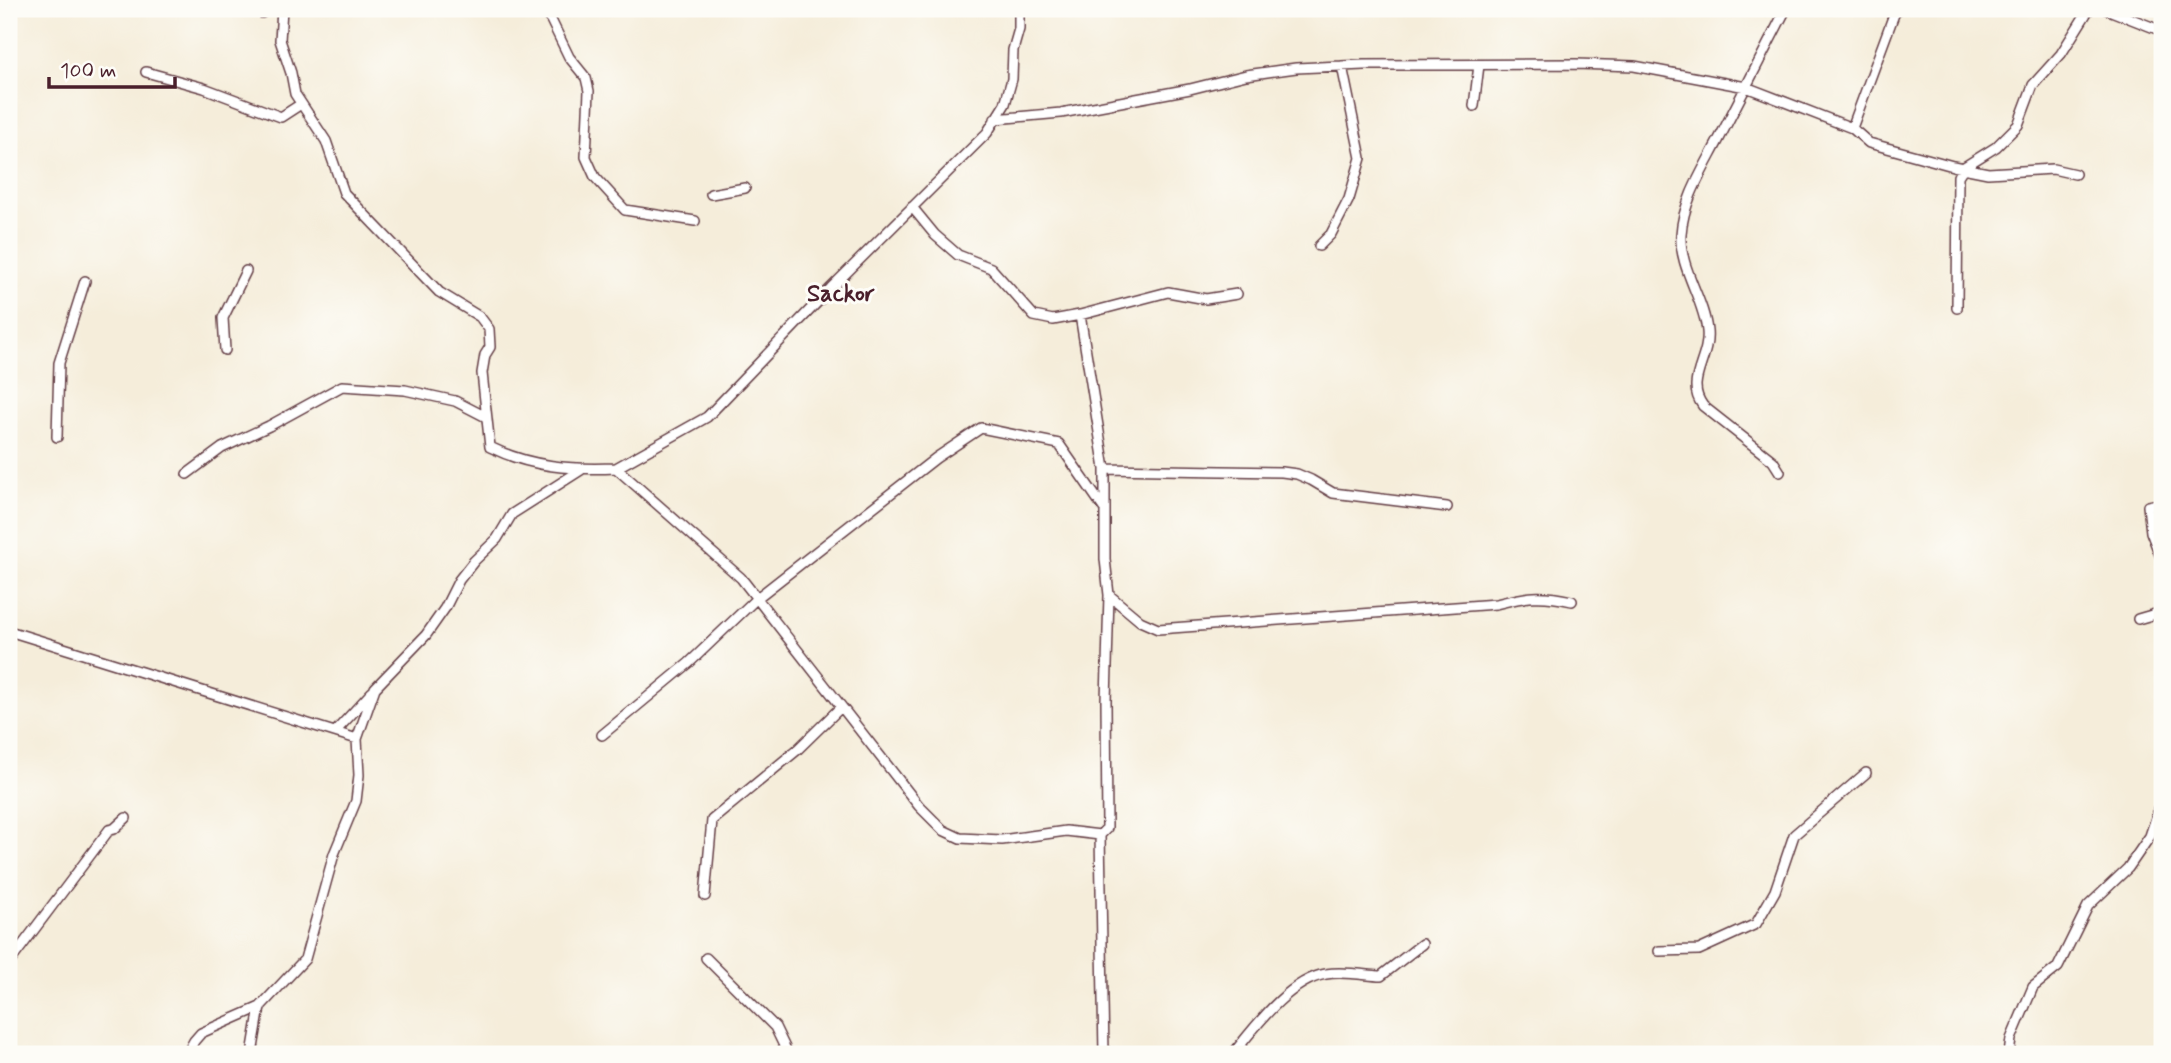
<svg xmlns="http://www.w3.org/2000/svg" width="2171" height="1063" font-family="Mynerve,sans-serif">
	<style>
		.lines { fill: none; stroke-linecap: round; stroke-linejoin: round }
		.minor-casing { stroke: #643e45; stroke-width: 12 }
		.minor { stroke: #fff; stroke-width: 9 }
		.labels { text-anchor: middle; stroke-width: 6; stroke-linejoin: round; paint-order: stroke }
		.neighbourhood-label { font-size: 24px; font-weight: bold; fill: #4a1f2b; stroke: #fdfcf7 }
	</style>
	<rect width="100%" height="100%" fill="#fdfcf7"/>
	<filter id="ink" filterUnits="userSpaceOnUse"><feTurbulence type="fractalNoise" baseFrequency=".0143" numOctaves="2"/><feDisplacementMap in="SourceGraphic" scale="14" xChannelSelector="R" yChannelSelector="G"/><feConvolveMatrix kernelMatrix="1 2 1 2 8 2 1 2 1" color-interpolation-filters="sRGB"/></filter>
	<filter id="wash" filterUnits="userSpaceOnUse"><feTurbulence type="fractalNoise" baseFrequency=".00686" numOctaves="4" result="noise"/><feDisplacementMap in="SourceGraphic" scale="28" xChannelSelector="R" yChannelSelector="G"/><feGaussianBlur stdDeviation="1.57" result="paint"/><feColorMatrix in="noise" values="0 0 0 0 0 0 0 0 0 0 0 0 0 0 0 0 0 1.4 0 .05"/><feComposite in="paint" operator="in"/></filter>
	<g filter="url(#wash)">
		<rect width="100%" height="100%" fill="#f5edda"/>
	</g>
	<g filter="url(#ink)">
		<g class="lines">
			<g class="minor-casing">
				<path id="minor" d="M260,9L262,13
					M282,9L280,40L291,73L295,94L326,141L344,193L439,292L480,317L489,329L490,347L485,355L482,373L490,447C530,467 572,470 616,468L741,578L919,806L943,830L960,838L1002,840L1066,831L1100,835L1104,1054
					M542,9L551,20L569,57L586,78L589,91L586,157L595,177L625,210L695,221
					M923,9L936,11L960,9
					M2106,9L2162,31
					M146,72L204,88L281,117L301,104
					M1474,106L1479,65
					M995,119L1061,113L1190,89L1246,75L1296,68L1364,65L1576,64L1634,66L1746,87L1852,128L1896,9
					M1852,128L1869,143L1953,166L1988,173L2053,169L2075,174
					M711,194L745,188
					M912,207L935,235L958,255L991,268L1034,316L1053,320L1080,315L1105,469V559L1109,595L1106,701L1107,828L1100,835
					M1319,246L1331,234L1349,199L1361,158L1342,66
					M1957,308L1958,176L1964,167L1996,147L2018,125L2033,85L2061,54L2089,9
					M1080,315L1168,292L1206,299L1237,294
					M225,350L223,318L246,271
					M57,437L59,363L85,281
					M616,468L707,417L831,288L987,133L1005,104L1012,79L1013,50L1019,29V9
					M1105,469L1282,472L1297,474L1311,480L1333,493L1447,507
					M1780,472L1773,461L1703,406C1684,381 1710,360 1707,331C1704,299 1679,268 1681,234C1683,201 1703,170 1718,141C1741,97 1763,53 1786,9
					M187,474L222,448L269,426L342,386L405,390L455,401L486,417
					M2162,503L2148,506L2151,532L2162,560
					M1109,595L1140,621L1158,629L1496,604C1527,596 1540,594 1572,601
					M2138,619L2162,612
					M9,631L357,739
					M335,732L372,692
					M602,735L689,663L757,598L936,458L981,428L1059,444L1105,510
					M705,896L712,820L797,750L840,708
					M1659,951L1699,950L1756,924L1775,891L1794,835L1866,773
					M706,958L775,1027L788,1054
					M9,963L109,830L114,829L126,818
					M187,1054L194,1041L201,1033L260,1007L305,959L334,854L356,801L359,775L357,739L375,688L426,635L445,608L459,580L474,561L497,539L512,514L581,470
					M252,1054L260,1007
					M1233,1054C1255,1027 1289,980 1326,974C1343,971 1364,975 1381,976L1422,944
					M2009,1054L2011,1039L2033,987L2058,967L2088,906L2128,868L2150,836L2162,800"/>
			</g>
			<use href="#minor" class="minor"/>
		</g>
	</g>
	<g class="labels">
		<g class="neighbourhood-label">
			<text x="841" y="301">Sackor</text>
		</g>
	</g>
	<rect width="2171" height="1063" fill="none" stroke="#fdfcf7" stroke-width="35"/>
	<path d="M49 77v10h126v-10" fill="none" stroke="#4a1f2b" stroke-width="3.5"/>
	<text x="60" y="77" font-size="21" fill="#4a1f2b" stroke="#fdfcf7" stroke-width="5" paint-order="stroke">100 m</text>
</svg>
